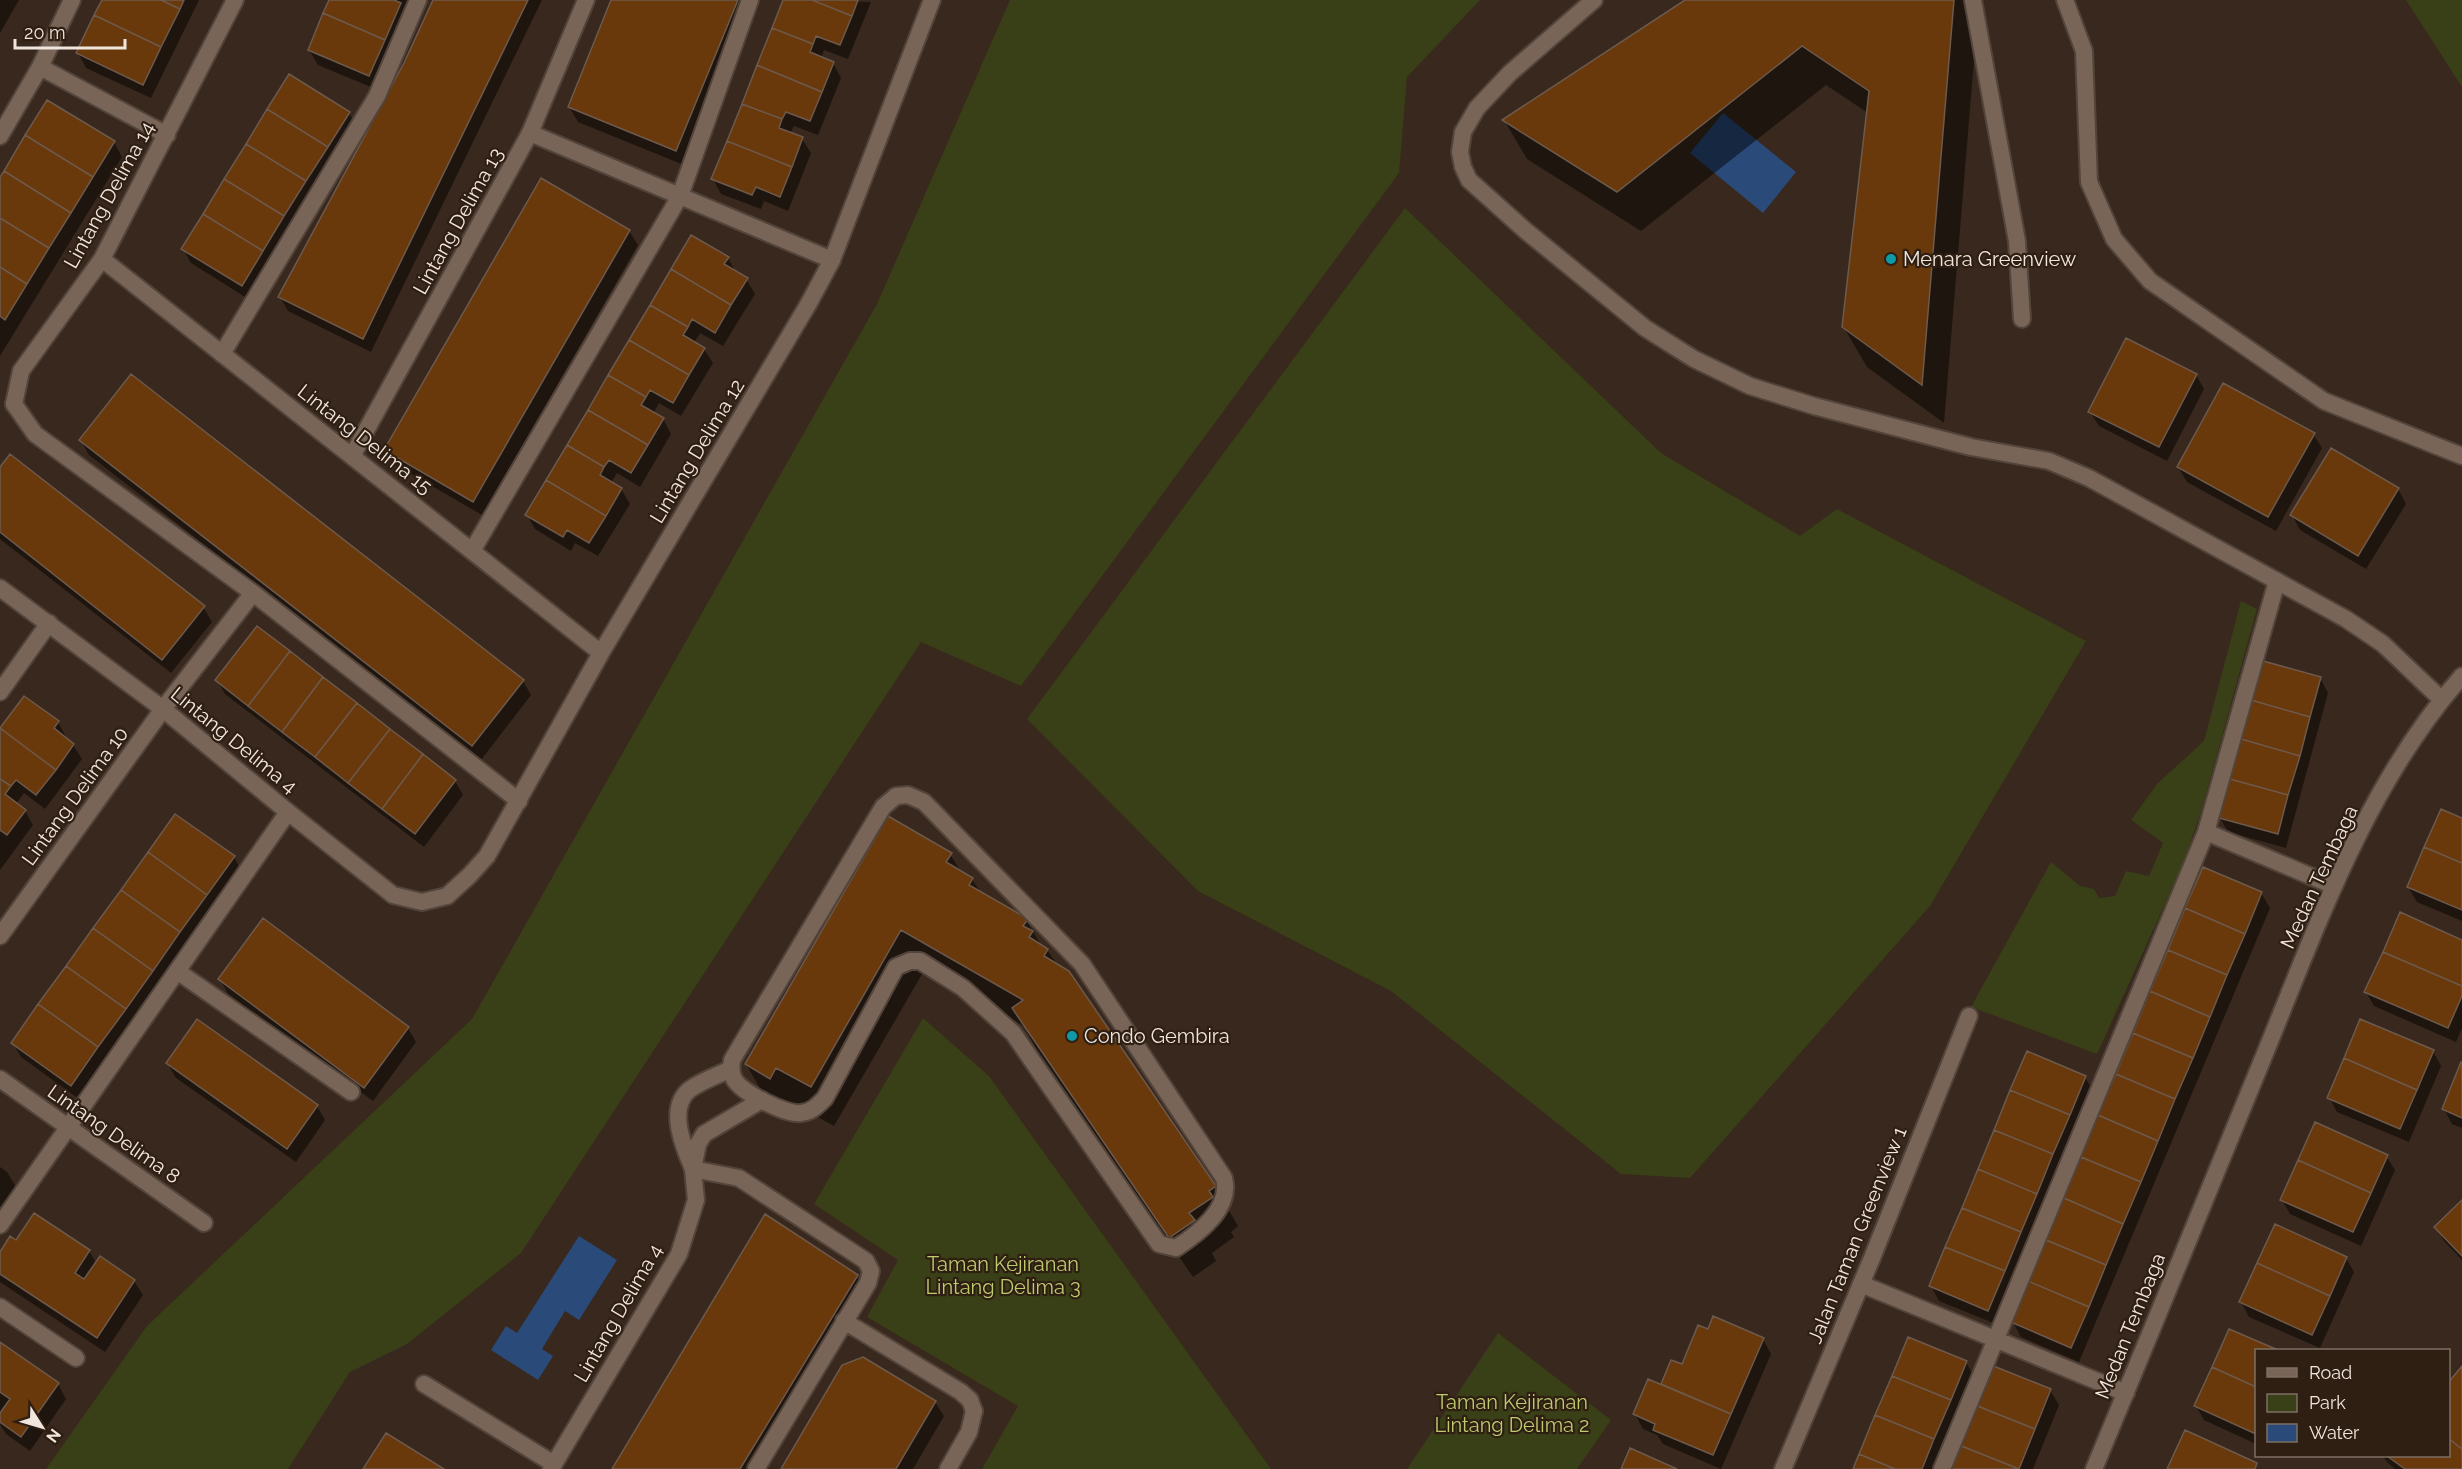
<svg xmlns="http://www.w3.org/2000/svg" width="2462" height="1469" font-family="Raleway,sans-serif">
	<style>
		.green { fill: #393f16 }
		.water { fill: #2a4a7a }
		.shadow { fill: #0007 }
		.building { fill: #69380b; stroke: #6d5a4d; stroke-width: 1.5 }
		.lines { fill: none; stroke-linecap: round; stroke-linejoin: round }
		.service-casing { stroke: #52443a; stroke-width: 20 }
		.minor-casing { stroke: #52443a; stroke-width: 20 }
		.service { stroke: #786558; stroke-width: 16 }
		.minor { stroke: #786558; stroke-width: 16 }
		.culture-dot { fill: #0f9aa8; stroke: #2f1f13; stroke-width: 2 }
		.labels { text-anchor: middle; stroke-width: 4.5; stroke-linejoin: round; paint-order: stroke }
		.street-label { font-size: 20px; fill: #f1e6de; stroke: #2f1f13 }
		.poi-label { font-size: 20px; fill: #f1e6de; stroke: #2f1f13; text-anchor: start }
		.park-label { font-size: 20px; fill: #bdca6e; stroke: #2f1f13 }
	</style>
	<rect width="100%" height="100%" fill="#39281d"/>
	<path class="green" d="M1010,0H1480L1407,77L1399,173L1021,686L921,642L521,1253L407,1344L350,1372L288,1469H46L147,1326L472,1019L877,304Z
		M2406,0H2462V87Z
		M1405,208L1661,453L1800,536L1837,509L2086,641L1930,906L1690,1178L1621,1174L1391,991L1198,891L1027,719Z
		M2241,601L2257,609L2202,809L2183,864L2097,1054L1971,1007L2051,862L2080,886L2094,889L2099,898L2115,896L2126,871L2149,876L2163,843L2131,820L2157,784L2204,741Z
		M923,1018L989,1076L1271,1469H982L1018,1406L867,1317L898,1260L814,1204Z
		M1498,1333L1611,1420L1577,1469H1407Z"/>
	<path class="water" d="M1723,113L1796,172L1763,213L1690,153Z
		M579,1236L617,1260L579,1320L565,1311L542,1349L553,1356L538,1380L491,1350L506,1326L517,1333Z"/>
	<path class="shadow" d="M0,0H19L0,33Z
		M103,0H199L151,98L86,68L78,53Z
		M330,0H416L378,90L318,65L309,50Z
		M434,0H542L371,352L288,311L280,297L406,64Z
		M613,0H751L684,165L578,122L569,107Z
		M784,0L871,2L848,59L824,50L821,58L833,63L841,78L818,135L794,126L790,134L802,139L811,153L788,211L764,201L761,209L721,194L713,179Z
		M1688,0H1979L1944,423L1867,367L1843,326L1868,113L1826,85L1641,231L1527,159L1504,120Z
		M349,113L357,127L250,300L191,263L183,249Z
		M114,142L122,157L0,356V180Z
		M629,231L638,245L482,515L394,464L385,450Z
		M728,258L736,273L746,279L755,294L723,346L700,333L694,343L704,349L713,363L681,416L659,403L654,412L653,413L663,419L671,434L640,487L617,473L611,483L621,489L630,504L598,556L575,543L571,551L535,529L527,515Z
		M2196,375L2204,389L2167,461L2099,426L2090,412Z
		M2313,434L2322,448L2276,531L2187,482L2178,467Z
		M81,441L523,681L531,695L481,760L89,455Z
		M0,469L203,607L212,622L171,673L0,539Z
		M2398,489L2406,504L2366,569L2300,530L2292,515Z
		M2320,678L2328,693L2286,848L2228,832L2220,818Z
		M217,680L455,781L463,795L424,847L225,694Z
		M58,722L66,737L65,738L73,745L82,759L45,809L24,793L16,804L25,811L33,825L0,870V730Z
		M2462,820V921L2417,902L2408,887Z
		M950,854L961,872L972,879L981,893L1026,920L1042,947L1047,950L1215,1187L1238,1226L1231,1232L1234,1237L1212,1253L1216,1261L1193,1277L1036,1048L1024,1026L925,969L834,1126L799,1107L769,1104L746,1064Z
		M234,857L242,872L79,1099L21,1057L13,1043Z
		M2261,893L2270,908L2079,1362L2021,1337L2013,1322Z
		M2462,941V1028L2456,1042L2374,1006L2366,992Z
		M220,979L408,1028L416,1042L373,1101L228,994Z
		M2433,1051L2441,1066L2409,1142L2337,1112L2329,1097Z
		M167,1063L317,1106L325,1120L296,1162L176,1078Z
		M2462,1065V1128L2452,1124L2444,1109Z
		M2085,1077L2093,1091L1996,1324L1939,1301L1931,1286Z
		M2386,1156L2395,1170L2361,1246L2290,1214L2282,1200Z
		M0,1167L7,1172L16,1187L0,1210Z
		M2462,1202V1260L2444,1241L2436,1227Z
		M35,1215L89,1251L97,1264L134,1281L143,1295L105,1352L0,1282V1255L17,1242Z
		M2346,1258L2354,1272L2320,1348L2249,1317L2241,1302Z
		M856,1276L865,1290L757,1469H613Z
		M1709,1331L1763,1339L1771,1354L1721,1469L1663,1444L1657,1435L1643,1429L1635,1414L1662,1386L1672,1362L1683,1366Z
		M2230,1331L2274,1350H2256V1444L2204,1420L2196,1406Z
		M0,1344L58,1384L66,1399L30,1451L6,1434L0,1424Z
		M1966,1362L1974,1377L1936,1469H1854Z
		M2462,1368V1469H2395L2388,1463L2383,1456H2448Z
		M2050,1390L2059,1405L2033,1469H1951Z
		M935,1402L944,1416L913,1469H782Z"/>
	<path class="building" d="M102,0H161L180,9L161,47L94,15Z
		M161,0H184L180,9Z
		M329,0H394L401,3L385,40L323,13Z
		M433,0H528L363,339L278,297L404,63Z
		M611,0H738L676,151L568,107Z
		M783,0H812L852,16L840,45L816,36L813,44L772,28Z
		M812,0H858L852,16Z
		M1685,0H1954L1922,385L1842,327L1869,91L1802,46L1617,192L1502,120Z
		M323,13L385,40L369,76L308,50Z
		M94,15L161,47L143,85L76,53Z
		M772,28L813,44L810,52L834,62L822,92L757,65Z
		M757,65L822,92L810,121L786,112L782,119L742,104Z
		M289,74L350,112L328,147L267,109Z
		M47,100L115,141L93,177L25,135Z
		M742,104L782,119L779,128L803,137L792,167L727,141Z
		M267,109L328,147L306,181L246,144Z
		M25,135L93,177L71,213L4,171Z
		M727,141L792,167L780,197L756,187L752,195L711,179Z
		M246,144L306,181L284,216L224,179Z
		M4,171L71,213L49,248L0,218V177Z
		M541,178L630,230L473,502L384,450Z
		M224,179L284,216L263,251L203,214Z
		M203,214L263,251L242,286L181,249Z
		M0,218L49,248L27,284L0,267Z
		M691,235L729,257L724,264L748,278L731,305L671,269Z
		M0,267L27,284L5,320L0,316Z
		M671,269L731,305L715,333L692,319L688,327L650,305Z
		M650,305L688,327L683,335L705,348L689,375L629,340Z
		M2126,338L2197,374L2159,447L2088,412Z
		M629,340L689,375L673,403L650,390L646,397L608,375Z
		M131,374L524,680L472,746L79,440Z
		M608,375L646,397L641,405L664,418L648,445L588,410Z
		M2223,383L2315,433L2268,517L2177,467Z
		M588,410L648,445L631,473L609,460L604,467L567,445Z
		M567,445L604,467L600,475L622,488L606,516L546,480Z
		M2331,448L2399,488L2358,556L2290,515Z
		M10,454L205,606L162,660L0,532V467Z
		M546,480L606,516L589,543L567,530L563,537L525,515Z
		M257,626L290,651L248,706L215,680Z
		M290,651L323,677L282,732L248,706Z
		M2263,661L2321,677L2310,717L2251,700Z
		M323,677L357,703L315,757L282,732Z
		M24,696L59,721L54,728L74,744L56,770L0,728Z
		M2251,700L2310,717L2300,756L2241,739Z
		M357,703L390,729L348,783L315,757Z
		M0,728L56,770L36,795L16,780L11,786L0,779Z
		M390,729L423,754L382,809L348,783Z
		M2241,739L2300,756L2288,795L2230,779Z
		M423,754L456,780L415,834L382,809Z
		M0,779L11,786L5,794L26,810L7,835L0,830Z
		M2230,779L2288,795L2278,834L2219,818Z
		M2441,809L2462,818V863L2424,847Z
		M175,814L235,856L207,895L148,852Z
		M888,816L952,853L946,862L973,878L969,885L1028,919L1023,926L1033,931L1029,937L1048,949L1044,956L1069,971L1216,1186L1209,1191L1213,1197L1189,1213L1195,1220L1169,1238L1012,1008L1023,1000L901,930L811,1087L776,1068L770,1079L745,1064Z
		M2424,847L2462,863V910L2407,887Z
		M148,852L207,895L180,932L121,890Z
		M2203,867L2262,892L2245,934L2185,908Z
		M121,890L180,932L153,971L93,928Z
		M2185,908L2245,934L2227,975L2168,950Z
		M2400,912L2462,940V986L2383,952Z
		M263,918L409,1027L364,1088L218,979Z
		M93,928L153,971L126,1009L66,966Z
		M2168,950L2227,975L2210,1017L2150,991Z
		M2383,952L2462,986V996L2448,1028L2364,992Z
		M66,966L126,1009L98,1047L38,1004Z
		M2150,991L2210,1017L2193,1058L2133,1033Z
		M38,1004L98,1047L71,1086L11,1043Z
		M197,1019L318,1105L287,1149L166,1063Z
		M2360,1019L2434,1050L2417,1090L2344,1058Z
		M2133,1033L2193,1058L2175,1099L2116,1074Z
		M2027,1051L2086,1076L2070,1115L2010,1090Z
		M2344,1058L2417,1090L2400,1129L2327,1098Z
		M2461,1062H2462V1118L2442,1109Z
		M2116,1074L2175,1099L2158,1141L2098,1115Z
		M2010,1090L2070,1115L2053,1154L1994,1130Z
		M2098,1115L2158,1141L2141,1182L2081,1157Z
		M2315,1122L2388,1155L2371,1193L2298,1160Z
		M1994,1130L2053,1154L2037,1194L1978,1169Z
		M2081,1157L2141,1182L2123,1224L2064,1198Z
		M2298,1160L2371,1193L2353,1232L2280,1200Z
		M1978,1169L2037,1194L2021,1232L1962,1208Z
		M2064,1198L2123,1224L2106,1265L2046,1240Z
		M2462,1200V1256L2434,1227Z
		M1962,1208L2021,1232L2005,1271L1945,1247Z
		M34,1213L90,1250L75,1273L84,1279L100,1256L135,1280L97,1338L0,1274V1252L10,1236L16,1240Z
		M765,1214L858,1275L740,1469H612Z
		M2275,1224L2347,1257L2330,1296L2257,1263Z
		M2046,1240L2106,1265L2089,1307L2028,1281Z
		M1945,1247L2005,1271L1988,1311L1929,1286Z
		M2257,1263L2330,1296L2312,1335L2239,1302Z
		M2028,1281L2089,1307L2071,1348L2011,1322Z
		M1713,1316L1764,1338L1731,1414L1661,1384L1671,1360L1682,1364L1698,1325L1708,1329Z
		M2229,1329L2278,1350H2256V1387L2212,1367Z
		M1908,1337L1967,1361L1951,1400L1892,1376Z
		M0,1342L59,1383L21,1437L0,1422V1413L10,1399L0,1392Z
		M863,1357L936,1401L896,1469H781L842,1365Z
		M1991,1365L2051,1389L2035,1429L1975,1405Z
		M2462,1366V1449L2448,1438V1383Z
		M2212,1367L2256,1387V1434L2194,1406Z
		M1892,1376L1951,1400L1934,1439L1875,1415Z
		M1648,1379L1731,1414L1713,1455L1653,1430L1655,1424L1633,1414Z
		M1975,1405L2035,1429L2019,1469L1959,1445Z
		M1875,1415L1934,1439L1922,1469H1895L1859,1454Z
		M2185,1430L2257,1463L2255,1469H2167Z
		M386,1433L444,1469H363Z
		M2448,1438L2462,1449V1469H2405L2387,1456H2448Z
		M1959,1445L2019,1469H1949Z
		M1630,1448L1677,1469H1621Z
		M1859,1454L1895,1469H1853Z"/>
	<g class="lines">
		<g class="service-casing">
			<path id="service" d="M40,67L167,135
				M530,133L832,260
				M0,136L40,67L72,0
				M222,354L377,96L418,0
				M14,404L35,434L253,593L519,801
				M472,551L680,196L750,0
				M0,692L49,623
				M163,709L253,593
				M908,795L924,802L1082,964L1224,1178C1232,1208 1199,1233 1176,1248L1159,1244L1013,1033L963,988L920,961H910L896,967L825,1098C818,1105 812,1112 801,1113C786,1115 742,1093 734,1079C731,1073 731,1067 732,1060L883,807L896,796Z
				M2206,832L2334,886
				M177,971L351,1092
				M693,1169L739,1178L866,1261L871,1271L868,1283L756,1469
				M693,1169C684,1148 667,1109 689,1090C701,1081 718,1075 731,1069
				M693,1169L698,1144L704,1134L762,1100
				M0,1225L288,812
				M1861,1284L2126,1393
				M0,1307L76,1358
				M844,1321L961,1392L970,1400L974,1411
				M1942,1469L2206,832L2277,581"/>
		</g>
		<g class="minor-casing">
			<path id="minor" d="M1594,0L1510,73L1477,108L1463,132L1460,152L1463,167L1469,180L1526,231L1645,328L1694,359L1750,386L1814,406L1971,447L2049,461L2089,478L2346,619L2383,644L2441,699
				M1973,0L2017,241L2022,319
				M2065,0L2084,51L2089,182L2114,239L2150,281L2324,401L2462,456
				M102,259L601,653
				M14,404L21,371L102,259L235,0
				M352,456L530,133L586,0
				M0,588L163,709L288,812L393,895L422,902L447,896L470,875L487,856L601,653L809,303L832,260L932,0
				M0,936L163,709
				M0,1079L204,1223
				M424,1384L554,1464
				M551,1469L679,1254L696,1200L693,1169
				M948,1469L969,1432L974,1411
				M1783,1469L1872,1258L1969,1016
				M2094,1469C2152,1330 2209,1190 2266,1051C2319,921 2368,782 2462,676"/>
		</g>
		<use href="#service" class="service"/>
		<use href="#minor" class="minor"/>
	</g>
	<g class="culture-dot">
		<circle cx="1891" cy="259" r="6"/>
		<circle cx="1072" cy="1036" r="6"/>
	</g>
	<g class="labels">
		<g class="street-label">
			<text transform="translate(109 195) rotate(-61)" y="7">Lintang Delima 14</text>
			<text transform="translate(458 221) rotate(-61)" y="7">Lintang Delima 13</text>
			<text transform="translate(365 439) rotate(38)" y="7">Lintang Delima 15</text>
			<text transform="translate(697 451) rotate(-59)" y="7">Lintang Delima 12</text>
			<text transform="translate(234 740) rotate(39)" y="7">Lintang Delima 4</text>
			<text transform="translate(75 796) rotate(-54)" y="7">Lintang Delima 10</text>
			<text transform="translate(2319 877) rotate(-65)" y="7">Medan Tembaga</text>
			<text transform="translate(114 1134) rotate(35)" y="7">Lintang Delima 8</text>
			<text transform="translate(1857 1235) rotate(-68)" y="7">Jalan Taman Greenview 1</text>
			<text transform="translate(618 1313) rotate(-60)" y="7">Lintang Delima 4</text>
			<text transform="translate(2130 1326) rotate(-68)" y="7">Medan Tembaga</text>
		</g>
		<g class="poi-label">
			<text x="1903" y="266">Menara Greenview</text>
			<text x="1084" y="1043">Condo Gembira</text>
		</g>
		<g class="park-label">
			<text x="1003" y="1271">Taman Kejiranan<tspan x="1003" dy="23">Lintang Delima 3</tspan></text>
			<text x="1512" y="1409">Taman Kejiranan<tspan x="1512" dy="23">Lintang Delima 2</tspan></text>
		</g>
	</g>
	<rect x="2255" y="1349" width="195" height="108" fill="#2f1f13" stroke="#7d6f64" stroke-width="1.5"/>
	<rect x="2267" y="1368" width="30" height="9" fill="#786558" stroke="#7d6f64" stroke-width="1.5"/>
	<text x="2309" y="1379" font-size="18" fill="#f1e6de">Road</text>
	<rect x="2267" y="1394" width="30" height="18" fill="#393f16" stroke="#7d6f64" stroke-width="1.5"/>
	<text x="2309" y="1409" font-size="18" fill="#f1e6de">Park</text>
	<rect x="2267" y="1424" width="30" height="18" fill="#2a4a7a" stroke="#7d6f64" stroke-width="1.5"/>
	<text x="2309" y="1439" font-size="18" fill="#f1e6de">Water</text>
	<g transform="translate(42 1427) rotate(127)" stroke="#2f1f13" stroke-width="4.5" paint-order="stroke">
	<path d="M0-4.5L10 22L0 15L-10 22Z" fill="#f1e6de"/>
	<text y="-9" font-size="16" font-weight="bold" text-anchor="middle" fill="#f1e6de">N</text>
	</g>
	<path d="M15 39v9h110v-9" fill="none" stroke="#f1e6de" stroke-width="3"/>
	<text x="24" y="39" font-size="18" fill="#f1e6de" stroke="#2f1f13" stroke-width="4.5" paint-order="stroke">20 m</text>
</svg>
